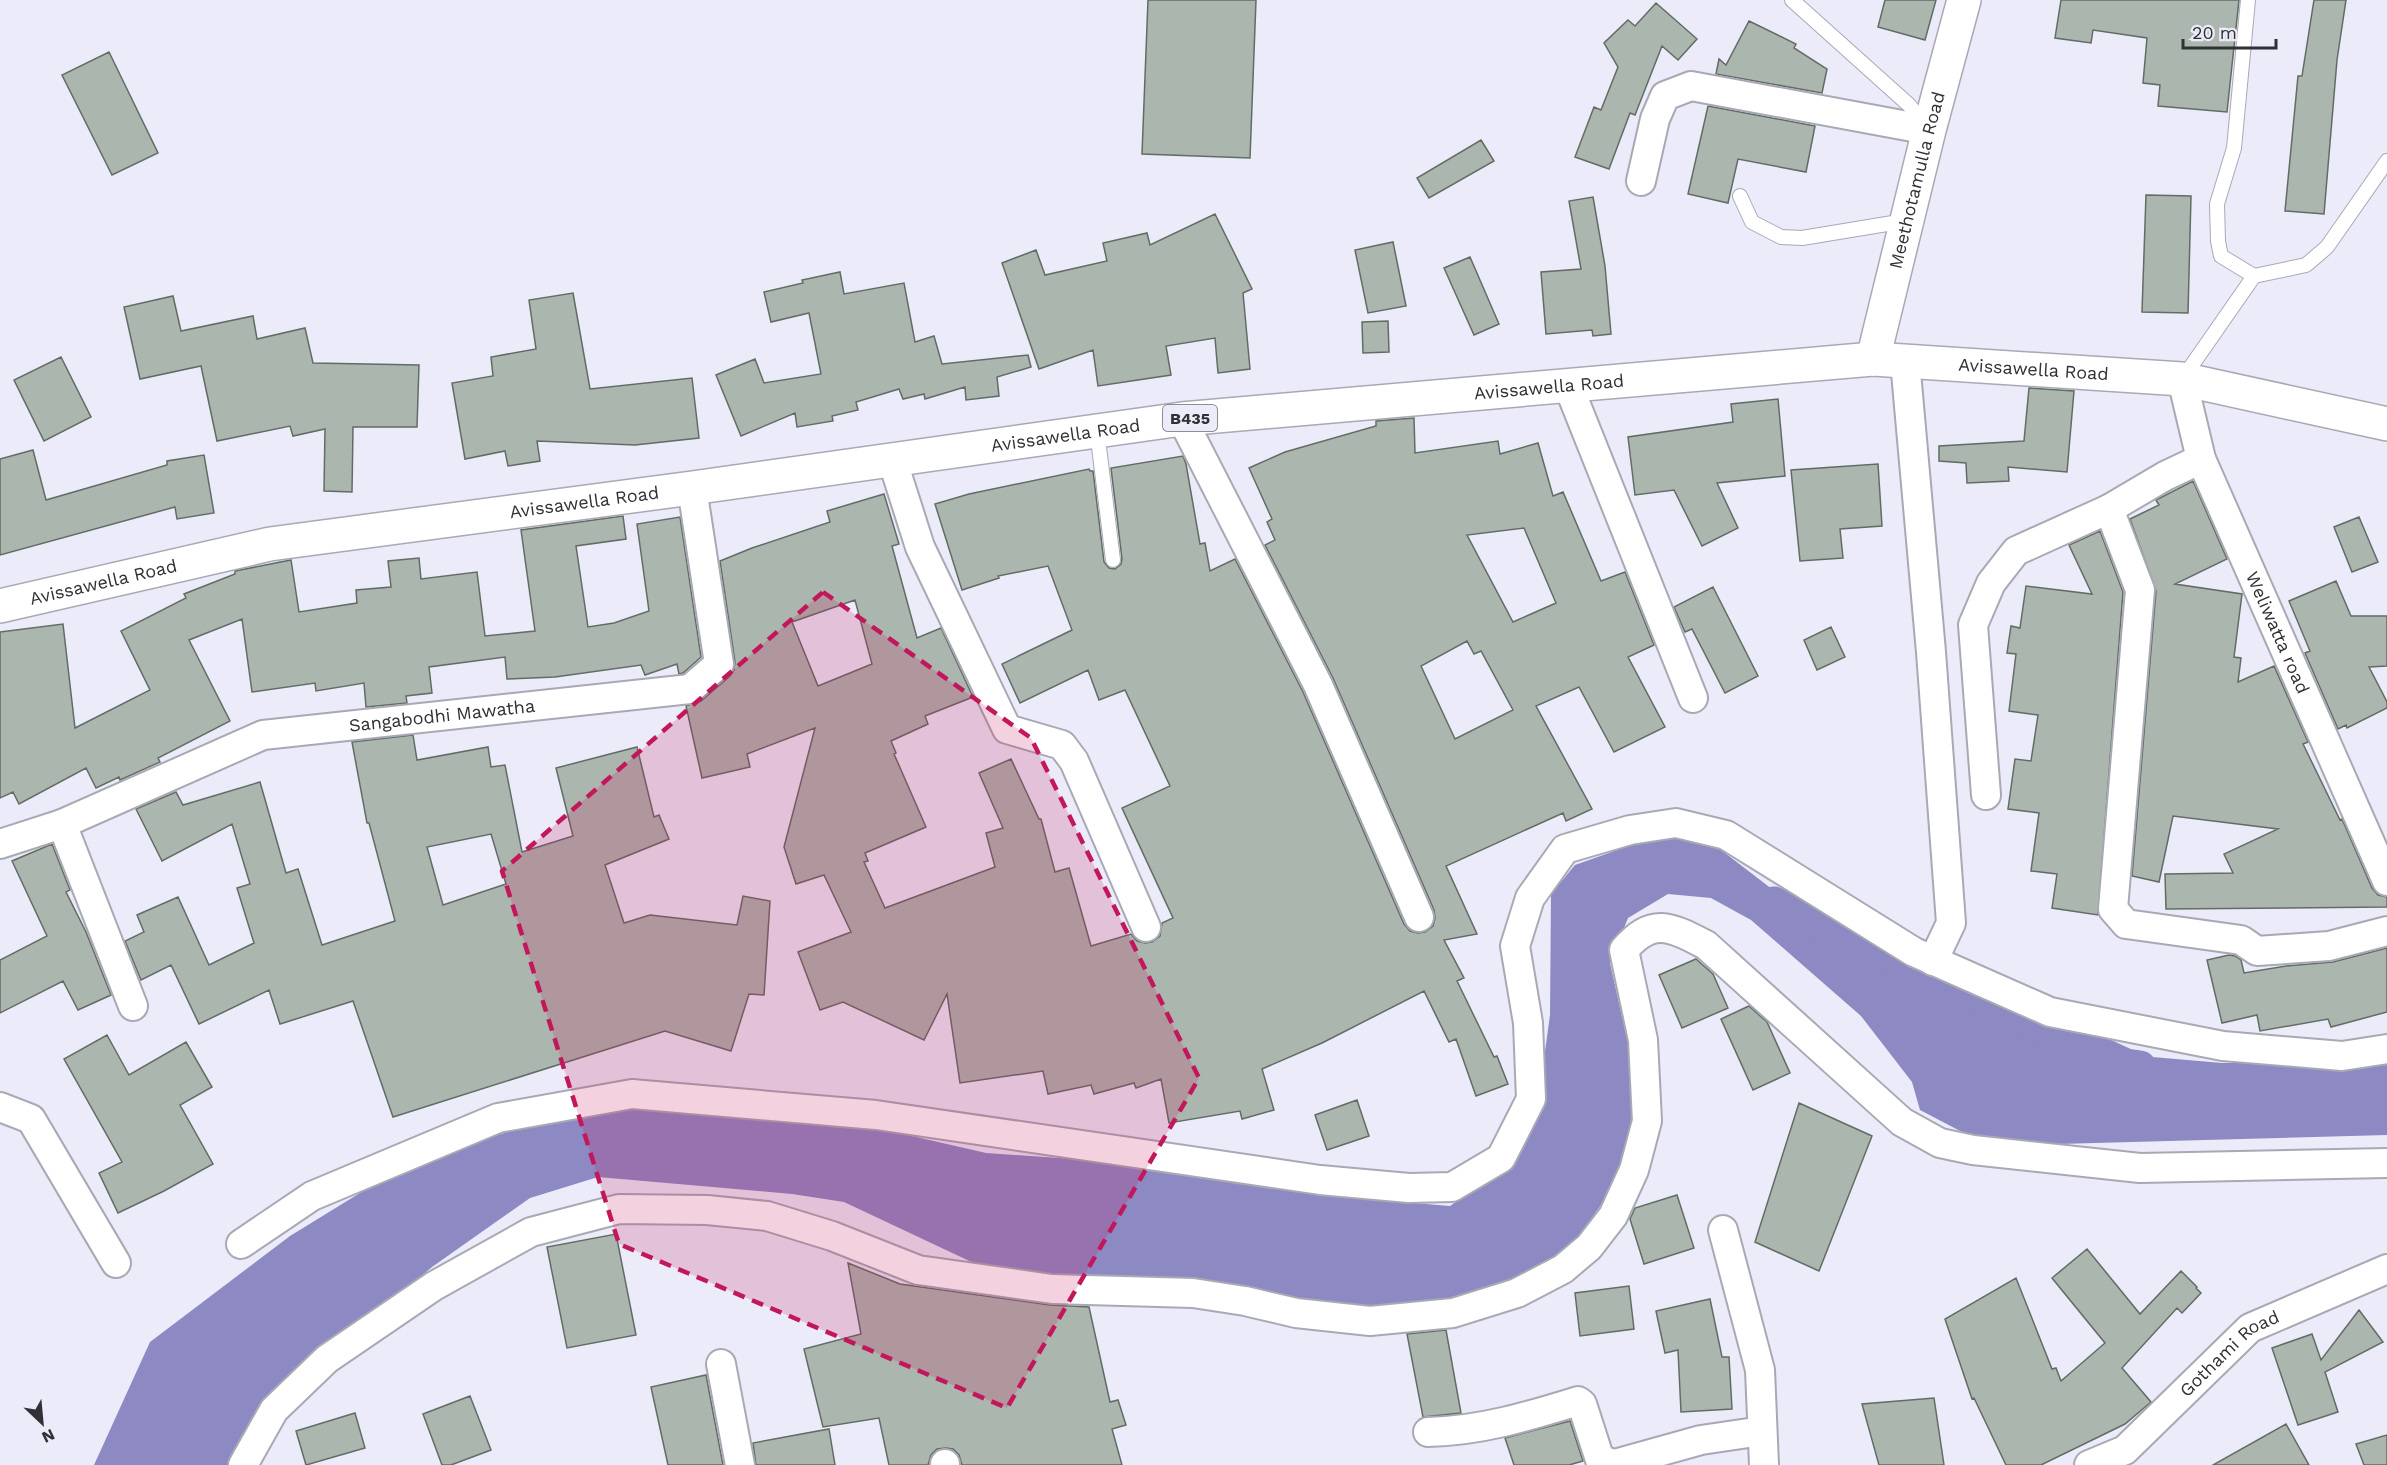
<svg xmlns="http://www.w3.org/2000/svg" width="2387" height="1465" font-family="'Work Sans',sans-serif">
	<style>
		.water { fill: #8c89c3 }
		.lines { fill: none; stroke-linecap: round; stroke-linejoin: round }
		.canal { stroke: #8c89c3; stroke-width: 33 }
		.building { fill: #abb7ae; stroke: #626c65; stroke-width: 1.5; fill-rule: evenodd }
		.lane-casing { stroke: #a9a9b5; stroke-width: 16 }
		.street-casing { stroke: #a9a9b5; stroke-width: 32 }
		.secondary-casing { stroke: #a9a9b5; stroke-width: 36 }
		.primary-casing { stroke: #a9a9b5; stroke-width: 36 }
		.lane { stroke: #fff; stroke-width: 14 }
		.street { stroke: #fff; stroke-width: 28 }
		.secondary { stroke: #fff; stroke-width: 33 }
		.primary { stroke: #fff; stroke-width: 33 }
		.marked { fill: #c2185b; fill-opacity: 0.2; stroke: #c2185b; stroke-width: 4.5; stroke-dasharray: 12 8; stroke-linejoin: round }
		.labels { text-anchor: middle; stroke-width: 5; stroke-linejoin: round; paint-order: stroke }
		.shield { fill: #ebebf9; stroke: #686870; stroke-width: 1.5 }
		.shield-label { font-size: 16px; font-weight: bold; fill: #303035 }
		.street-label { font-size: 18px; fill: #303035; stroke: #ebebf9 }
	</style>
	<rect width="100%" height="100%" fill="#ebebf9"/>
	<path class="water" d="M1657,836L1712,843L1828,932L1942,992L2071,1050L2222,1063L2387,1061V1135L2058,1144H1985L1920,1110L1912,1082L1861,1016L1751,920L1711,898L1668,894L1628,918L1610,963L1642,1105L1623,1174L1564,1257L1448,1305L1324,1310L997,1274L844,1202L792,1194L598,1177L530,1198L432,1267L263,1411L237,1465H94L150,1342L290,1236L412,1161L573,1112L709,1105L851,1122L986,1153L1159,1165L1330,1196L1450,1206L1510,1163L1537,1110L1550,1015L1551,894L1575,865Z"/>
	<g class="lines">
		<path class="canal" d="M1774,903L2126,1065L2140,1067"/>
	</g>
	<path class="building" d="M1148,0H1256L1250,158L1142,154Z
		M1885,0H1936L1925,40L1878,27Z
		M2061,0H2239L2227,112L2158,106L2160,85L2143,83L2147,38L2093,30L2091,43L2055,38Z
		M2314,0H2346L2337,60L2324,214L2285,211L2298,76H2302Z
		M1656,3L1697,39L1678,60L1662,46L1635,115L1630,113L1609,169L1575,157L1594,107L1601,110L1618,67L1604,43L1628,20L1635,26Z
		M1749,21L1796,44L1794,48L1827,69L1822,93L1716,74L1719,59L1726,65Z
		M109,52L158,153L112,175L62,75Z
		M1708,106L1815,126L1806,172L1738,159L1728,203L1688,194Z
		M1481,140L1494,161L1429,198L1417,178Z
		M2146,195L2191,196L2188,313L2142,312Z
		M1593,197L1605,266L1611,334L1593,336L1592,330L1546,334L1541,272L1581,269L1569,201Z
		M1215,214L1252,289L1243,293L1250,369L1218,373L1215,338L1166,346L1171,375L1098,386L1093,350L1039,369L1002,263L1036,250L1045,275L1107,261L1103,243L1147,233L1150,245Z
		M1393,242L1406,306L1368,313L1355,250Z
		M1470,257L1499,324L1474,335L1444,268Z
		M840,272L844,294L904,283L915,342L934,336L942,364L1028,355L1031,367L997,377L999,396L966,400L965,387L925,399L924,394L903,399L899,389L856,402L858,410L832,416L833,421L797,427L795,413L741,436L716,375L755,359L764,383L821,374L809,313L771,322L764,292L803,283L802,280Z
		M573,293L590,389L692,378L699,438L635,445L537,441L540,461L508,466L505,451L465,459L452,383L493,376L491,357L536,349L529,300Z
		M173,296L181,331L253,316L257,339L305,328L313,363L419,365L417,427H353L352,492L324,491L325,429L293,436L290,426L217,441L201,366L140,379L124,307Z
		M1388,321L1389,352L1363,353L1362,322Z
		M61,357L91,417L44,441L14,380Z
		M2029,388L2074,391L2067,472L2008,467L2009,481L1967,483L1966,463L1939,461V446L2024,441Z
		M1778,399L1785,476L1717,483L1738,528L1702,546L1674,490L1635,495L1628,437L1733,422L1731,404Z
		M1414,418L1415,453L1498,441L1500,454L1538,443L1553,496L1563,492L1601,581L1625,572L1654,645L1628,657L1665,727L1614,752L1579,687L1536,706L1592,809L1566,821L1563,813L1446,866L1477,934L1444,940L1464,978L1457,981L1494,1057L1497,1056L1508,1084L1476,1096L1456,1039L1449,1042L1424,991L1322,1043L1262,1069L1274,1110L1242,1119L1240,1111L1169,1123L1161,1079L1136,1088L1134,1083L1094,1094L1091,1085L1048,1094L1043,1071L960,1083L947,994L924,1040L843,1002L820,1010L798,952L851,932L824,875L796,884L784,847L815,728L747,754L750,767L702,778L686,706L701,701L730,676L734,670L735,662L720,561L752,548L830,522L827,511L884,494L899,544L892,546L917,638L941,628L973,697L925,716L928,724L891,741L896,753L894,754L926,827L865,853L868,861L864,862L885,908L995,867L986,833L1003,828L979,773L1011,759L1039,819H1041L1055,872L1069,868L1091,946L1131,934L1137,941L1145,943L1152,942L1160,936L1162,923L1173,918L1122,808L1170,786L1125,690L1099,700L1088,670L1020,703L1002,664L1072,630L1048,566L998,576L999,578L962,590L935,504L969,494L1089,469L1090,471H1093L1104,562L1109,568L1115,569L1121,564L1122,559L1111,468L1183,456L1186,464L1200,544L1205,543L1210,571L1235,559L1303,692L1404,924L1410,931L1418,933L1425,932L1433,926L1435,918L1434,910L1333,678L1265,545L1275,540L1267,522L1272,519L1249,468L1285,452L1376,426V421ZM1524,528L1556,603L1513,622L1467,535ZM855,600L872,664L818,686L792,622ZM1467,641L1474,654L1481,651L1513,710L1455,739L1421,666Z
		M33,450L46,500L167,465V461L204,455L214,513L177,519L175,507L0,555V459Z
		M1878,464L1882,526L1840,529L1843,558L1800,561L1791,470Z
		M2193,481L2227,559L2175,584L2242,594L2234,657L2241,658L2238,682L2274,666L2308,742L2303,744L2340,820L2342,819L2372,888L2378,895L2387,897V907L2166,909L2165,874L2233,873L2224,854L2278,829L2173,816L2159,882L2132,876L2156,591L2130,519L2159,505L2156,500Z
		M623,516L626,539L576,546L588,627L614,623L649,611L637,524L680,517L701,657L683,673L679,674L677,664L645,675L641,665L555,677L507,679L505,657L429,667L432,693L406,696L407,703L366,707L364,683L316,691L315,683L252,692L242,619L189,640L230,721L158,758L160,762L120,780L119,777L96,788L86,768L19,804L13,792L0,798V632L63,624L75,728L150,690L121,631L186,598L184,594L235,574V571L291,560L299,612L357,603L356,590L391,587L388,561L419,558L421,579L477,572L485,636L535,631L521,530Z
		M2359,517L2378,562L2352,572L2334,527Z
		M2100,531L2123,592L2098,915L2052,908L2057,874L2031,871L2039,813L2008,809L2015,759L2031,761L2038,715L2009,711L2016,654L2007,653L2011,626L2020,628L2026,586L2092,594L2069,545Z
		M2336,581L2351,616H2387V666L2369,667L2387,702V708L2347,728L2346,725L2338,729L2305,653L2310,651L2289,601Z
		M1713,587L1758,676L1725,693L1692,629L1685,632L1674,607Z
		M1831,627L1845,657L1817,670L1804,640Z
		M413,735L417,760L488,747L491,767L505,765L522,852L573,836L556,768L637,747L654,817L659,815L669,839L605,865L624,923L650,915L737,925L743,896L770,901L764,995L749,994L731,1051L665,1031L393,1117L353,1001L280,1024L269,990L199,1024L171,965L141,980L125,941L144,932L137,915L178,897L209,965L254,943L237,888L250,884L232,824L162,861L136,809L176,792L183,805L260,782L286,873L298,869L322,945L395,921L369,823H367L352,742ZM491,834L506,884L443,905L427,847Z
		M52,844L70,890L66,892L86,932L111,995L78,1010L63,981L0,1013V960L47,936L12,861Z
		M2387,948V1012L2331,1027L2328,1019L2260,1031L2257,1015L2222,1023L2207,960L2229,955L2235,956L2241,960L2244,973L2286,966L2333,962Z
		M1696,959L1713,974L1728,1008L1682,1028L1659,975Z
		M1749,1006L1767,1022L1790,1073L1753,1090L1721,1019Z
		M107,1035L129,1075L186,1042L212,1087L180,1105L213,1164L164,1191L118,1213L99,1173L122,1162L64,1059Z
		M1357,1100L1369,1136L1327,1150L1315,1115Z
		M1799,1103L1872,1136L1819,1271L1755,1242Z
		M1677,1195L1694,1248L1644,1264L1630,1219L1635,1208Z
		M616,1234L636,1335L567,1348L547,1247Z
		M2087,1249L2140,1314L2181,1271L2197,1287L2196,1288L2201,1293L2182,1313L2177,1308L2122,1368L2151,1402L2125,1424L2041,1465H2006L1974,1398L1972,1399L1945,1319L2016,1278L2052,1369L2056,1368L2061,1381L2105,1343L2052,1278Z
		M848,1263L900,1284L1050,1305L1089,1307L1110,1402L1118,1400L1126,1425L1112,1429L1122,1465H962L959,1455L953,1449L946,1448L937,1449L931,1455L928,1465H889L879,1418L823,1427L804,1349L861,1334Z
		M1629,1286L1634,1329L1580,1336L1575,1293Z
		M1710,1299L1722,1357H1729L1732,1409L1681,1412L1678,1350L1665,1353L1656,1311Z
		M2359,1310L2383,1342L2325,1372L2338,1412L2298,1425L2272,1348L2312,1334L2321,1360Z
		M1446,1330L1461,1413L1423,1417L1407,1334Z
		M706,1375L723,1465H668L651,1387Z
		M470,1396L491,1450L451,1465H442L423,1414Z
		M1934,1398L1944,1465H1879L1862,1404Z
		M355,1413L365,1448L306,1465L296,1431Z
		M1570,1421L1583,1461L1569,1465H1514L1505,1438Z
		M2286,1424L2309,1465H2213Z
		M829,1429L835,1465H756L753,1443Z
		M2387,1435V1465H2364L2356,1444Z"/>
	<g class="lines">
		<g class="lane-casing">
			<path id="lane" d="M1792,0L1909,105L1926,126
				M2248,0L2234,148L2217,204L2218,241L2221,256L2254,276
				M1740,196L1752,222L1781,237L1802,238L1905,221
				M2183,378L2254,276L2306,265L2327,247L2387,161
				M1097,431L1113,560"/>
		</g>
		<g class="street-casing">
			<g id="street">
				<path d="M1641,181L1655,119L1665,96L1691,86L1929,130"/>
				<path d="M1905,361L1931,652L1951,923L1933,961"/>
				<path id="s1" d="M2182,379L2201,459L2387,881"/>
				<path d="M1568,385L1693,698"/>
				<path d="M1182,419L1318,685L1419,917"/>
				<path d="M892,459L920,547L1007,729L1062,745L1074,761L1146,927"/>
				<path d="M2109,509L2140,590L2113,909L2126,924L2241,940L2257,951L2329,946L2387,931"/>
				<path d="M1986,795L1973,625L1991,583L2016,551L2109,509L2165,476L2201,459"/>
				<path d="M62,824L133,1006"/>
				<path id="s2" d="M0,844L62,824L263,735L690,689L719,664L692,488"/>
				<path d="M0,1107L31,1119L116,1263"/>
				<path d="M1723,1230L1760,1370L1764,1465"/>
				<path d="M241,1244L312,1196L498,1118L632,1094L876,1115L1320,1180L1409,1188L1452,1187L1501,1158L1531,1099L1528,1023L1515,946L1530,898L1565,849L1630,830L1676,823L1726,835L1914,952L2050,1012L2223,1046L2342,1056L2387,1049"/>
				<path d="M721,1364L740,1465"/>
				<path d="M1428,1432C1480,1431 1530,1416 1578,1401L1582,1404L1600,1460L1615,1464L1701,1440L1762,1431"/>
				<path d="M945,1464V1465"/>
				<path d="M243,1465L274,1410L327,1359L434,1286L531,1232L619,1209L707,1210L767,1216L832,1236L918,1270L1052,1289L1193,1293L1245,1301L1296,1313L1370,1321L1453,1313L1517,1293L1563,1269L1589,1247L1613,1216L1634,1170L1647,1121L1643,1040L1624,950C1652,916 1671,927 1706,945L1902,1122L1940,1143L1973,1150L2140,1168L2387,1163"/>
				<path id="s3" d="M2089,1465L2125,1450L2250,1328L2387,1269"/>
			</g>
		</g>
		<g class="secondary-casing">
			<g id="secondary">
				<path id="s4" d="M1873,359L1929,130L1964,0"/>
			</g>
		</g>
		<g class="primary-casing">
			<g id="primary">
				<path id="s5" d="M0,606L270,544L692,488L1182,419L1873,359L2182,379L2387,424"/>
			</g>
		</g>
		<use href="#lane" class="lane"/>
		<use href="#street" class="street"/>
		<use href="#secondary" class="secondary"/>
		<use href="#primary" class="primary"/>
	</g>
	<path class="marked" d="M823,592L1031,738L1199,1078L1007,1408L619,1244L502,871Z"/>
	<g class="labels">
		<rect class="shield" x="1163" y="405" width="54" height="26" rx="4.5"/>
		<g class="shield-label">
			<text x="1190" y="424">B435</text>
		</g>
		<g class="street-label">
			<text dy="6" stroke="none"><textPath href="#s4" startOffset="184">Meethotamulla Road</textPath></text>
			<text dy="6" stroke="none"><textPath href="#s5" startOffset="2052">Avissawella Road</textPath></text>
			<text dy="6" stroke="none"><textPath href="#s5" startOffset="1566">Avissawella Road</textPath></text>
			<text dy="6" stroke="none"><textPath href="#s5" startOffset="1080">Avissawella Road</textPath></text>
			<text dy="6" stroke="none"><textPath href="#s5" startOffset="594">Avissawella Road</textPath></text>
			<text dy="6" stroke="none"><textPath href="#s5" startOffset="106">Avissawella Road</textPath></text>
			<text dy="6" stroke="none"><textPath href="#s1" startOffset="272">Weliwatta road</textPath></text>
			<text dy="6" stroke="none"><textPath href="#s2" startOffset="465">Sangabodhi Mawatha</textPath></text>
			<text dy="6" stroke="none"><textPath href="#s3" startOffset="182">Gothami Road</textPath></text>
		</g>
	</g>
	<g transform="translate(42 1423) rotate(154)" stroke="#ebebf9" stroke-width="4.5" paint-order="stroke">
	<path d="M0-4.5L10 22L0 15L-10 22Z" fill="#303035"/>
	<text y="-9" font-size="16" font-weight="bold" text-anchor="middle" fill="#303035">N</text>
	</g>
	<path d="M2183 39v9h93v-9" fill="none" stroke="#303035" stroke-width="3"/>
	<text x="2192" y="39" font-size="18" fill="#303035" stroke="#ebebf9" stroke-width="4.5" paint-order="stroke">20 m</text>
</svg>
